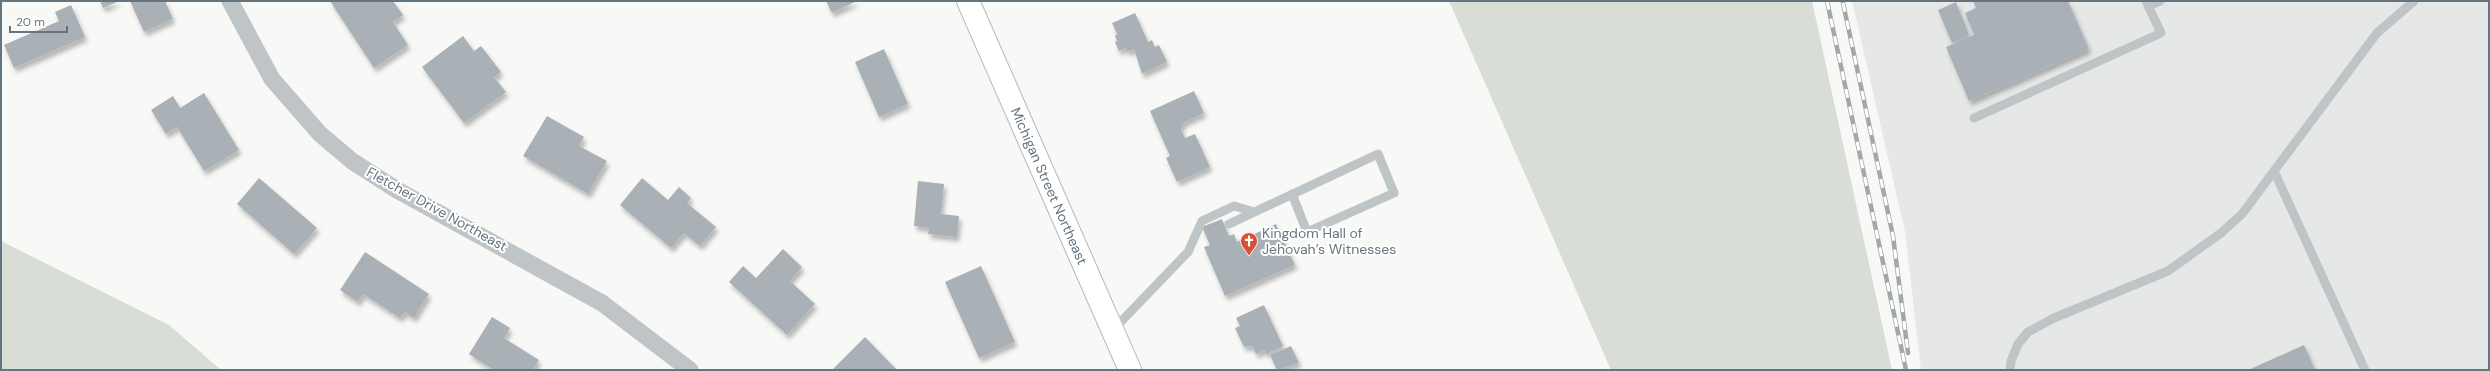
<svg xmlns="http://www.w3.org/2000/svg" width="2490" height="371" font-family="'DM Sans',sans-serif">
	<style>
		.built { fill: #e6e7e7 }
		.green { fill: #d8ddd5 }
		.building { fill: #a9b1b6; filter: url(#shadow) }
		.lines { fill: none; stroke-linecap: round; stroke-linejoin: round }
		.secondary-casing { stroke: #b2b8bc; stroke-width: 24 }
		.service { stroke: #bfc4c7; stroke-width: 9 }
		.minor { stroke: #bfc4c7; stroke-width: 17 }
		.secondary { stroke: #fff; stroke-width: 22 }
		.rail-casing { stroke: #a1a8ad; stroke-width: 4.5 }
		.rail { stroke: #fff; stroke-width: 3; stroke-dasharray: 9; stroke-linecap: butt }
		.labels { text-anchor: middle; stroke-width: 4; stroke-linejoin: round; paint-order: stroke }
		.street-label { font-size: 14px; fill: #65757f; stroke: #fff }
		.poi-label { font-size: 14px; fill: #65757f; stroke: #fff; text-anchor: start }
	</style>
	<defs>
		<filter id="shadow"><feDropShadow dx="2.5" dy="4.5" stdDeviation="2" flood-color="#0004"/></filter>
	</defs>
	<rect width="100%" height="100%" fill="#f8f8f6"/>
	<path class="built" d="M1852,1H2489V370H1921L1905,232Z"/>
	<path class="green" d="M1449,1H1812L1892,370H1611Z
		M1,241L169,325L221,370H1Z"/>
	<path class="building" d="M100,1H119L103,8Z
		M130,1H165L173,19L144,32Z
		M330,1H393L403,15L393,22L408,45L374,68Z
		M826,1H857L832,13Z
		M1973,1H2068L2089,49L1969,101L1946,47L1974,35L1965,13L1976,8Z
		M1956,2L1969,35L1952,43L1938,10Z
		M71,5L85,37L14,68L4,45L59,21L55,12Z
		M1135,13L1148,42L1152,40L1155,47L1159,45L1167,62L1142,74L1134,49L1127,52L1126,48L1119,51L1115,42L1117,41L1115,36L1117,34L1112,23Z
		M463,36L474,51L481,46L501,72L494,77L506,92L464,123L422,67Z
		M884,49L908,104L879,117L855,62Z
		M1194,91L1204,113L1183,123L1181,130L1185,138L1195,134L1210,167L1177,182L1166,158L1170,156L1150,111Z
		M204,93L239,150L204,171L177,127L166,134L151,110L173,96L180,108Z
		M547,116L584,137L579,146L607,161L588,194L523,156Z
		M259,178L317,228L294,254L237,204Z
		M642,178L668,200L679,187L691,198L687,203L716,227L700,246L684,233L671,248L620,205Z
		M918,181L944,184L941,214L959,216L957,237L928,234L929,228L914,226Z
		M1222,219L1229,236L1234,234L1237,242L1276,224L1295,265L1225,296L1204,247L1210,245L1202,227Z
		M783,249L802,267L790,281L815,304L787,335L729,282L743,266L756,278Z
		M365,252L429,294L414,318L405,312L400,318L363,294L358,302L340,290Z
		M981,266L1015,342L979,358L945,282Z
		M1264,305L1283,346L1266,354L1264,350L1256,354L1252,346L1244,347L1235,328L1240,326L1236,318Z
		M492,317L510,328L504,338L539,360L533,370H494L469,354Z
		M865,337L897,370H832Z
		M2304,345L2315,370H2248Z
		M1291,346L1299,363L1277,370L1270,355Z"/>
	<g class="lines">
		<g class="secondary-casing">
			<g id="secondary">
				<path id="s1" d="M968,1L1130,370"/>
			</g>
		</g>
		<path class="service" d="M2148,6L2160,1
			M1974,118L2161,33L2146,1
			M2274,171L2365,370
			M1229,224L1378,154L1394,193L1307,232L1292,194
			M1113,330L1188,252L1202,221L1234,206L1254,212
			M2010,370L2011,361L2018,344L2028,332L2054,318L2168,271L2221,233L2242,214L2377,33L2414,1"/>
		<path class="minor" d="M230,1L272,79L320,134L352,161L397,190L602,303L690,370"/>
		<use href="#secondary" class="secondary"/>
		<g class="rail-casing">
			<path id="rail" d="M1827,1L1906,370
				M1843,3L1893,236L1908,353"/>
		</g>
		<use href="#rail" class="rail"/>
	</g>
	<defs>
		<g id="church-pin" transform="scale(0.9)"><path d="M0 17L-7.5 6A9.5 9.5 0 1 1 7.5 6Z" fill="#d94f35" stroke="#fff"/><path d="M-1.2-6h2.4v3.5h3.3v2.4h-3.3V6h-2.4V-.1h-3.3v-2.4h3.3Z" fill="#fff"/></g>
	</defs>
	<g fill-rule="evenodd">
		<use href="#church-pin" x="1249" y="241"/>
	</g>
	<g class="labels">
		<g class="street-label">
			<text dy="5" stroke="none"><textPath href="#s1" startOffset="202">Michigan Street Northeast</textPath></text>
			<text transform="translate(437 209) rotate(29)" y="5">Fletcher Drive Northeast</text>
		</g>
		<g class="poi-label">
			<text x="1262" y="238">Kingdom Hall of<tspan x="1262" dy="16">Jehovah’s Witnesses</tspan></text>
		</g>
	</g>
	<rect width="2490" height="371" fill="none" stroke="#65757f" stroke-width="4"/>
	<path d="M10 26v6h57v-6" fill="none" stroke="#65757f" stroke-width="2"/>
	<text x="16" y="26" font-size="12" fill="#65757f" stroke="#ffffff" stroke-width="3" paint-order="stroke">20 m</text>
</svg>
